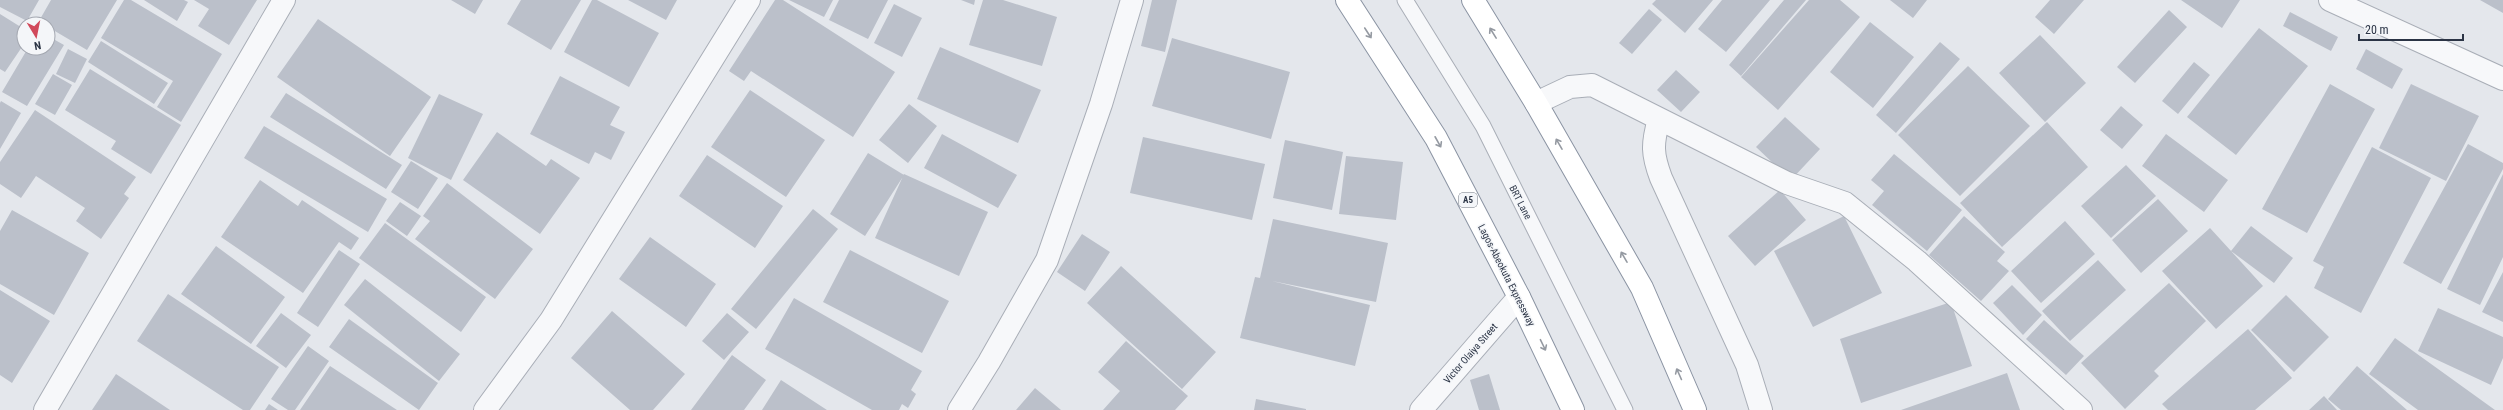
<svg xmlns="http://www.w3.org/2000/svg" width="2503" height="410" font-family="'Roboto Condensed',sans-serif">
	<style>
		.building { fill: #bbc0ca }
		.lines { fill: none; stroke-linecap: round; stroke-linejoin: round }
		.lane-casing { stroke: #a9aeb7; stroke-width: 17 }
		.street-casing { stroke: #a9aeb7; stroke-width: 24 }
		.highway-casing { stroke: #8b94a3; stroke-width: 24 }
		.lane { stroke: #f7f8fa; stroke-width: 15 }
		.street { stroke: #f7f8fa; stroke-width: 22 }
		.highway { stroke: #fff; stroke-width: 22 }
		.oneway { stroke: #959aa2 }
		.labels { text-anchor: middle; stroke-width: 3; stroke-linejoin: round; paint-order: stroke }
		.shield { fill: #f4f6f9; stroke: #676e7b; stroke-width: 1 }
		.shield-label { font-size: 9px; font-weight: bold; fill: #2b3445 }
		.street-label { font-size: 10px; fill: #2b3445; stroke: #f4f6f9 }
	</style>
	<rect width="100%" height="100%" fill="#e4e7ec"/>
	<path class="building" d="M0,0H39L27,21L0,7Z
		M51,0H117L87,50L48,27V24L39,21Z
		M124,0H131L222,54L181,122L157,107L173,81L101,38Z
		M144,0H184L188,2L177,21Z
		M194,0H257L229,45L198,26L209,9Z
		M451,0H483L475,14Z
		M521,0H581L551,50L507,24Z
		M592,0H597L659,33L629,87L564,52Z
		M628,0H677L666,20Z
		M775,0H783L895,72L853,137L751,71L744,81L729,71Z
		M789,0H833L824,17Z
		M839,0H888L868,39L829,20Z
		M961,0H975L974,5Z
		M983,0H1003L1057,17L1042,66L969,45Z
		M1152,0H1177L1165,52L1141,46Z
		M1656,0H1713L1685,33L1652,4Z
		M1722,0H1770L1726,52L1698,29Z
		M1784,0H1806L1741,76L1729,65Z
		M1809,0H1840L1860,17L1778,110L1741,77Z
		M1890,0H1927L1913,18Z
		M2050,0H2084L2054,34L2035,17Z
		M2181,0H2240L2222,28Z
		M2480,0H2503V13Z
		M894,4L922,18L902,57L874,43Z
		M1649,9L1662,20L1632,54L1619,43Z
		M2169,10L2187,27L2135,83L2117,67Z
		M2290,12L2338,37L2331,51L2283,26Z
		M0,14L24,29V44L5,72L0,69Z
		M318,19L431,97L390,156L277,77Z
		M1870,22L1914,57L1873,108L1830,72Z
		M2259,28L2308,66L2236,155L2187,117Z
		M2040,35L2086,83L2045,122L1999,73Z
		M48,36L64,45L27,106L2,92L28,48H48Z
		M1172,38L1290,72L1271,139L1152,106Z
		M101,41L168,83L154,104L88,62Z
		M1940,42L1960,59L1896,133L1876,115Z
		M940,47L1041,90L1018,143L917,99Z
		M68,49L87,59L75,83L56,74Z
		M2366,49L2403,69L2392,89L2356,69Z
		M2194,62L2210,75L2178,114L2162,101Z
		M1968,66L2030,126L1960,196L1898,135Z
		M90,69L181,125L151,174L111,149L116,141L65,110Z
		M1676,70L1700,92L1681,112L1657,90Z
		M53,74L72,85L55,115L35,104Z
		M560,76L620,107L610,125L625,132L611,160L595,152L589,164L530,134Z
		M2330,84L2375,109L2307,233L2262,209Z
		M2411,84L2479,116L2446,181L2379,148Z
		M750,90L825,140L786,197L711,147Z
		M286,93L402,165L386,189L270,117Z
		M439,94L483,114L451,180L408,158Z
		M1,101L21,113L0,149V103Z
		M909,104L937,126L908,163L879,140Z
		M2121,106L2143,125L2122,149L2100,130Z
		M35,110L136,177L124,194L129,198L101,239L76,221L85,208L36,176L21,198L0,184V162Z
		M1785,117L1820,149L1791,180L1756,147Z
		M2047,122L2088,167L2002,247L1960,203Z
		M264,126L387,199L368,232L244,158Z
		M497,132L546,166L551,159L580,178L540,234L463,180Z
		M942,134L1017,175L998,208L924,168Z
		M2166,134L2228,180L2204,212L2142,166Z
		M1143,137L1265,164L1252,220L1130,193Z
		M1285,140L1343,152L1332,210L1273,198Z
		M2468,144L2503,163V169L2441,284L2403,263Z
		M2372,147L2431,178L2361,313L2314,288L2324,267L2313,261Z
		M868,153L904,175L865,236L830,214Z
		M1894,154L1962,210L1927,251L1872,205L1884,191L1871,180Z
		M707,155L783,206L755,248L679,196Z
		M1346,156L1403,162L1396,220L1339,214Z
		M411,161L438,178L418,209L391,192Z
		M2126,165L2156,196L2111,238L2081,206Z
		M904,174L988,212L959,276L875,238Z
		M2503,174V257L2480,305L2447,289Z
		M260,180L298,206L302,200L359,238L351,250L339,242L303,293L221,237Z
		M447,183L533,249L495,299L415,239L430,221L423,216Z
		M1780,190L1806,220L1755,266L1728,236Z
		M2158,199L2188,231L2141,273L2112,240Z
		M400,202L421,216L407,236L386,221Z
		M813,209L838,229L756,329L731,309Z
		M12,210L89,253L54,315L0,284V231Z
		M1844,216L1882,293L1813,327L1774,251Z
		M1964,216L2005,252L1997,261L2009,271L1981,301L1929,255Z
		M1273,219L1388,243L1376,302L1272,281L1370,305L1355,366L1240,338L1255,277L1260,278Z
		M2065,221L2095,254L2041,303L2011,271Z
		M385,223L486,297L461,332L359,258Z
		M2251,226L2293,258L2274,283L2231,251Z
		M2210,228L2263,286L2216,329L2162,271Z
		M1082,234L1110,252L1085,291L1057,272Z
		M650,237L716,284L686,327L619,279Z
		M216,246L285,297L251,344L181,294Z
		M339,250L360,264L318,327L297,313Z
		M850,250L949,301L922,353L823,302Z
		M2098,260L2126,290L2070,341L2042,311Z
		M1121,266L1216,352L1182,389L1087,303Z
		M2503,272V322L2482,312Z
		M365,279L460,354L439,381L344,305Z
		M2169,283L2206,321L2154,371L2159,376L2125,409L2081,363Z
		M2012,285L2042,315L2023,335L1993,303Z
		M0,290L50,321L12,383L0,375Z
		M168,294L279,367L250,410H243L137,341Z
		M2286,295L2329,337L2294,372L2251,330Z
		M794,298L922,371L911,390L916,394L908,408L902,404L899,410H872L765,349Z
		M1951,302L1972,366L1861,403L1840,339Z
		M2438,308L2503,337V358L2491,385L2418,351Z
		M612,311L685,374L653,410H630L571,358Z
		M281,313L311,335L286,368L256,346Z
		M727,313L749,332L724,360L702,341Z
		M349,319L438,383L419,410L329,347Z
		M2044,320L2084,356L2066,375L2026,339Z
		M2248,329L2292,378L2255,410H2168L2162,404Z
		M2395,338L2495,410H2418L2369,374Z
		M1126,341L1188,396L1175,410H1103L1120,391L1098,372Z
		M308,346L329,361L295,410H288L271,399Z
		M732,355L766,380L744,410H691Z
		M330,366L397,410H300Z
		M2357,366L2407,410H2341L2328,399Z
		M2007,373L2020,410H1901Z
		M116,374L170,410H92Z
		M1489,374L1500,410H1479L1470,380Z
		M781,380L827,410H762Z
		M1035,388L1061,410H1016Z
		M2324,396L2337,410H2309Z
		M1256,399L1306,409V410H1254Z
		M269,404L278,410H265Z"/>
	<g class="lines">
		<g class="lane-casing">
			<path id="lane" d="M1405,0L1483,126L1625,410"/>
		</g>
		<g class="street-casing">
			<path id="street" d="M2330,0L2503,79
				M1536,103L1570,87L1592,85L1787,183L1845,203L1917,261L2081,410
				M1659,119C1652,144 1652,154 1661,178L1747,365L1761,410
				M45,410L284,0
				M485,410L551,320L749,0
				M959,410L989,362L1047,260L1101,104L1132,0
				M1421,410L1519,297"/>
		</g>
		<g class="highway-casing">
			<path id="highway" d="M1347,0L1436,138L1519,297L1573,410
				M1473,0L1536,103L1642,288L1695,410"/>
		</g>
		<use href="#lane" class="lane"/>
		<use href="#street" class="street"/>
		<use href="#highway" class="highway"/>
	</g>
	<defs><path id="oneway-shaft" d="M-6 0H5M1.5-3L5.5 0L1.5 3" fill="none" stroke-width="1.6" stroke-linecap="round" stroke-linejoin="round"/></defs>
	<g class="oneway">
		<use href="#oneway-shaft" transform="translate(1368 33) rotate(57)"/>
		<use href="#oneway-shaft" transform="translate(1493 33) rotate(-122)"/>
		<use href="#oneway-shaft" transform="translate(1438 142) rotate(61)"/>
		<use href="#oneway-shaft" transform="translate(1559 144) rotate(-120)"/>
		<use href="#oneway-shaft" transform="translate(1624 257) rotate(-120)"/>
		<use href="#oneway-shaft" transform="translate(1543 345) rotate(64)"/>
		<use href="#oneway-shaft" transform="translate(1679 374) rotate(-114)"/>
	</g>
	<g class="labels">
		<rect class="shield" x="1459" y="193" width="18" height="14" rx="3"/>
		<g class="shield-label">
			<text x="1468" y="203">A5</text>
		</g>
		<g class="street-label">
			<text transform="translate(1521 202) rotate(63)" y="4">BRT Lane</text>
			<text transform="translate(1507 275) rotate(63)" y="4">Lagos-Abeokuta Expressway</text>
			<text transform="translate(1470 353) rotate(-49)" y="4">Victor Olaiya Street</text>
		</g>
	</g>
	<g transform="translate(36 36) rotate(170)"><circle r="19" fill="#f4f6f9" stroke="#a4a8b1"/>
	<path d="M0-3L7 15L0 10L-7 15Z" fill="#d1495b"/>
	<text y="-6" font-size="11" font-weight="bold" text-anchor="middle" fill="#2b3445">N</text>
	</g>
	<path d="M2359 34v6h104v-6" fill="none" stroke="#2b3445" stroke-width="2"/>
	<text x="2365" y="34" font-size="12" fill="#2b3445" stroke="#f4f6f9" stroke-width="3" paint-order="stroke">20 m</text>
</svg>
